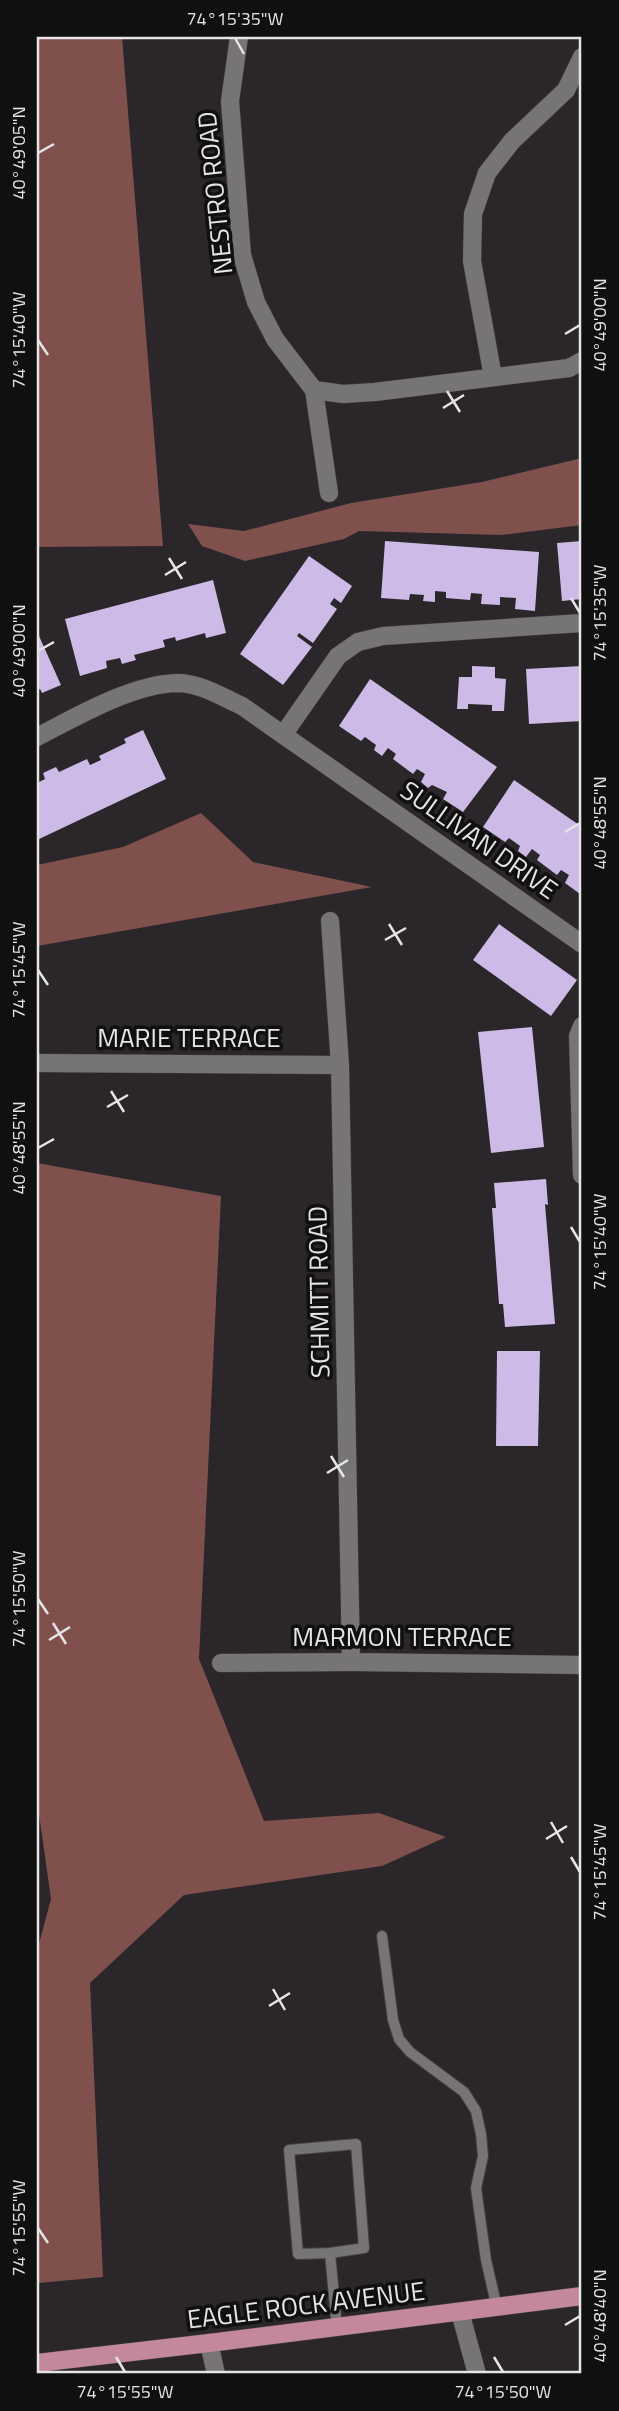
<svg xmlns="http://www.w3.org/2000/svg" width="619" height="2411" font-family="'Titillium Web',sans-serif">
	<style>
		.forest { fill: #80504d }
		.building { fill: #cebae6 }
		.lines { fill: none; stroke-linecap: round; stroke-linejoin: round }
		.service-casing { stroke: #454245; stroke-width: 12 }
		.minor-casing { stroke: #454245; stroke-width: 19 }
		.primary-casing { stroke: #454245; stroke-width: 19 }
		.service { stroke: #777477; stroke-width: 10 }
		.minor { stroke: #777477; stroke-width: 18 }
		.primary { stroke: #c4889e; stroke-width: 18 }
		.ticks { fill: none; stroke: #e6e4e6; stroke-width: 2.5 }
		.labels { text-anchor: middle; stroke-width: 7; stroke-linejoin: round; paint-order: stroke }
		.street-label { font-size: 26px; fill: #e6e4e6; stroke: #111011 }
		.neatline { fill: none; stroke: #e6e4e6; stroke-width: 2.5 }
		.ticks-label { font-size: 18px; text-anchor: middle; fill: #e6e4e6 }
	</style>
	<rect width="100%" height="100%" fill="#2a2629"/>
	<path class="forest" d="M37,37H122L163,546L37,547Z
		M582,458V525L501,535L359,531L344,539L245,561L202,546L188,524L244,531L351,503L482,482Z
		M201,813L253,862L372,887L37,946V865L123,847Z
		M37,1163L221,1196L199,1659L264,1821L379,1813L446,1837L382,1866L184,1895L90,1983L103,2277L39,2283L37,2254V1951L51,1899L37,1800Z"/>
	<path class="building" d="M385,541L539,552L535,611L515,609L516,598L500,597V605L481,604L482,594L471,593L470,600L446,598V592L435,591V602L423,601L424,595L410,594L409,600L381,598Z
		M582,541V599L562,601L557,543Z
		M309,556L352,586L341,603L334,598L330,604L337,609L313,643L299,633L297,636L312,647L283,685L240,654Z
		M213,580L226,633L206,638L205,633L176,641L175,637L163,640L165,647L134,655L136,660L122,664L120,658L106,661L107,668L80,676L65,619Z
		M39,636L61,685L42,693L40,689L37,690V637Z
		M472,666L495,667V678L506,679L504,711H492V705L468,704V709H457L459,677H472Z
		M582,666V721L529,724L526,669Z
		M370,679L497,767L463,812L443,799L447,792L432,785L428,788L421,782L425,774L417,769L413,774L393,759L396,754L388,748L382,756L374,750L376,745L365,737L361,741L339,726Z
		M143,730L166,779L37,840V783L45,779L43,773L56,767L59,772L87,759L90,765L101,760L99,756L126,743L124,739Z
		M514,780L582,827V891L580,894L565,883L569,875L561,870L557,875L537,860L540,855L532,849L526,857L518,851L520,846L509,838L505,842L483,827Z
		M499,924L577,980L551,1016L473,960Z
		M532,1027L544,1147L491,1153L478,1032Z
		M546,1179L548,1205L545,1204L555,1324L505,1327L503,1304H499L492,1208H496L494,1183Z
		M497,1351H540L538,1446H496Z"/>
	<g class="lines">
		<g class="service-casing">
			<path id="service" d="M382,1936L393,2020L399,2039L410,2052L464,2092L476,2111L481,2134L483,2156L476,2188L486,2260L497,2308
				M330,2253L298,2254L289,2150L356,2144L364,2248L330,2253L337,2328"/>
		</g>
		<g class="minor-casing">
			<path id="minor" d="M239,37L230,101L242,255L256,302L275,339L314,390L343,394L375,392L569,368L582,361
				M493,377L472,261L473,214L487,173L512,141L566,90L582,57
				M314,390L329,493
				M283,735L338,656L358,642L383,636L582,623
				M37,737C76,717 132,684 177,683C200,683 222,697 242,706L582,944
				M330,921L340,1065L351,1662
				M582,1026L578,1036L582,1175
				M37,1063L340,1065
				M221,1663L351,1662L582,1665
				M460,2312L477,2374
				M209,2343L216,2374"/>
		</g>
		<g class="primary-casing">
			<path id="primary" d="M37,2363L209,2343L582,2296"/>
		</g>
		<use href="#service" class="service"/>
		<use href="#minor" class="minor"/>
		<use href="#primary" class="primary"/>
	</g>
	<path class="ticks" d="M235,38L244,54M38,153L54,144M565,334L580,325M38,340L48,355M447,391L460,412M443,408L464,395M169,558L182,579M165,575L186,562M571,598L580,613M38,651L54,642M565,832L580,823M389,924L402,945M385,940L406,928M38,970L48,985M111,1091L124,1112M107,1107L128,1095M38,1148L54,1139M571,1227L580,1242M331,1456L344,1477M327,1473L348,1460M38,1599L48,1614M53,1623L66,1644M49,1640L70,1627M551,1822L563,1843M546,1839L567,1826M571,1857L580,1872M273,1989L285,2010M269,2006L290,1993M38,2228L48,2243M565,2325L580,2316M116,2357L125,2372M494,2357L503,2372"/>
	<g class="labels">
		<g class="street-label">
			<text transform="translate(215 193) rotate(-96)" y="9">NESTRO ROAD</text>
			<text transform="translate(479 840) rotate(35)" y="9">SULLIVAN DRIVE</text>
			<text x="189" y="1047">MARIE TERRACE</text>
			<text transform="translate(319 1292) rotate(-91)" y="9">SCHMITT ROAD</text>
			<text x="402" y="1646">MARMON TERRACE</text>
			<text transform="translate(306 2305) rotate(-7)" y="9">EAGLE ROCK AVENUE</text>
		</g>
	</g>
	<rect width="619" height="2411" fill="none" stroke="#111011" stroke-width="77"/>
	<rect x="38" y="38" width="542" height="2334" class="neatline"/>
	<g class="ticks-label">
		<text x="235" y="25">74°15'35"W</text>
		<text transform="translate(19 153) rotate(-90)" y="6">40°49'05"N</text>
		<text transform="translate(600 325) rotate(-90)" y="6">40°49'00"N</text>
		<text transform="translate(19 340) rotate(-90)" y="6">74°15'40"W</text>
		<text transform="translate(600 613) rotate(-90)" y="6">74°15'35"W</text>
		<text transform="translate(19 651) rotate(-90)" y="6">40°49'00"N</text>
		<text transform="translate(600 823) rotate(-90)" y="6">40°48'55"N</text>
		<text transform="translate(19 970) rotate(-90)" y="6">74°15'45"W</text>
		<text transform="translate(19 1148) rotate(-90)" y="6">40°48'55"N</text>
		<text transform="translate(600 1242) rotate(-90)" y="6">74°15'40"W</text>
		<text transform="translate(19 1599) rotate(-90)" y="6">74°15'50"W</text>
		<text transform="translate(600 1872) rotate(-90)" y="6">74°15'45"W</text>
		<text transform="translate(19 2228) rotate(-90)" y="6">74°15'55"W</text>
		<text transform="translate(600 2316) rotate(-90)" y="6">40°48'40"N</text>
		<text x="125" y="2398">74°15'55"W</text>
		<text x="503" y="2398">74°15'50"W</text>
	</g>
</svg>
